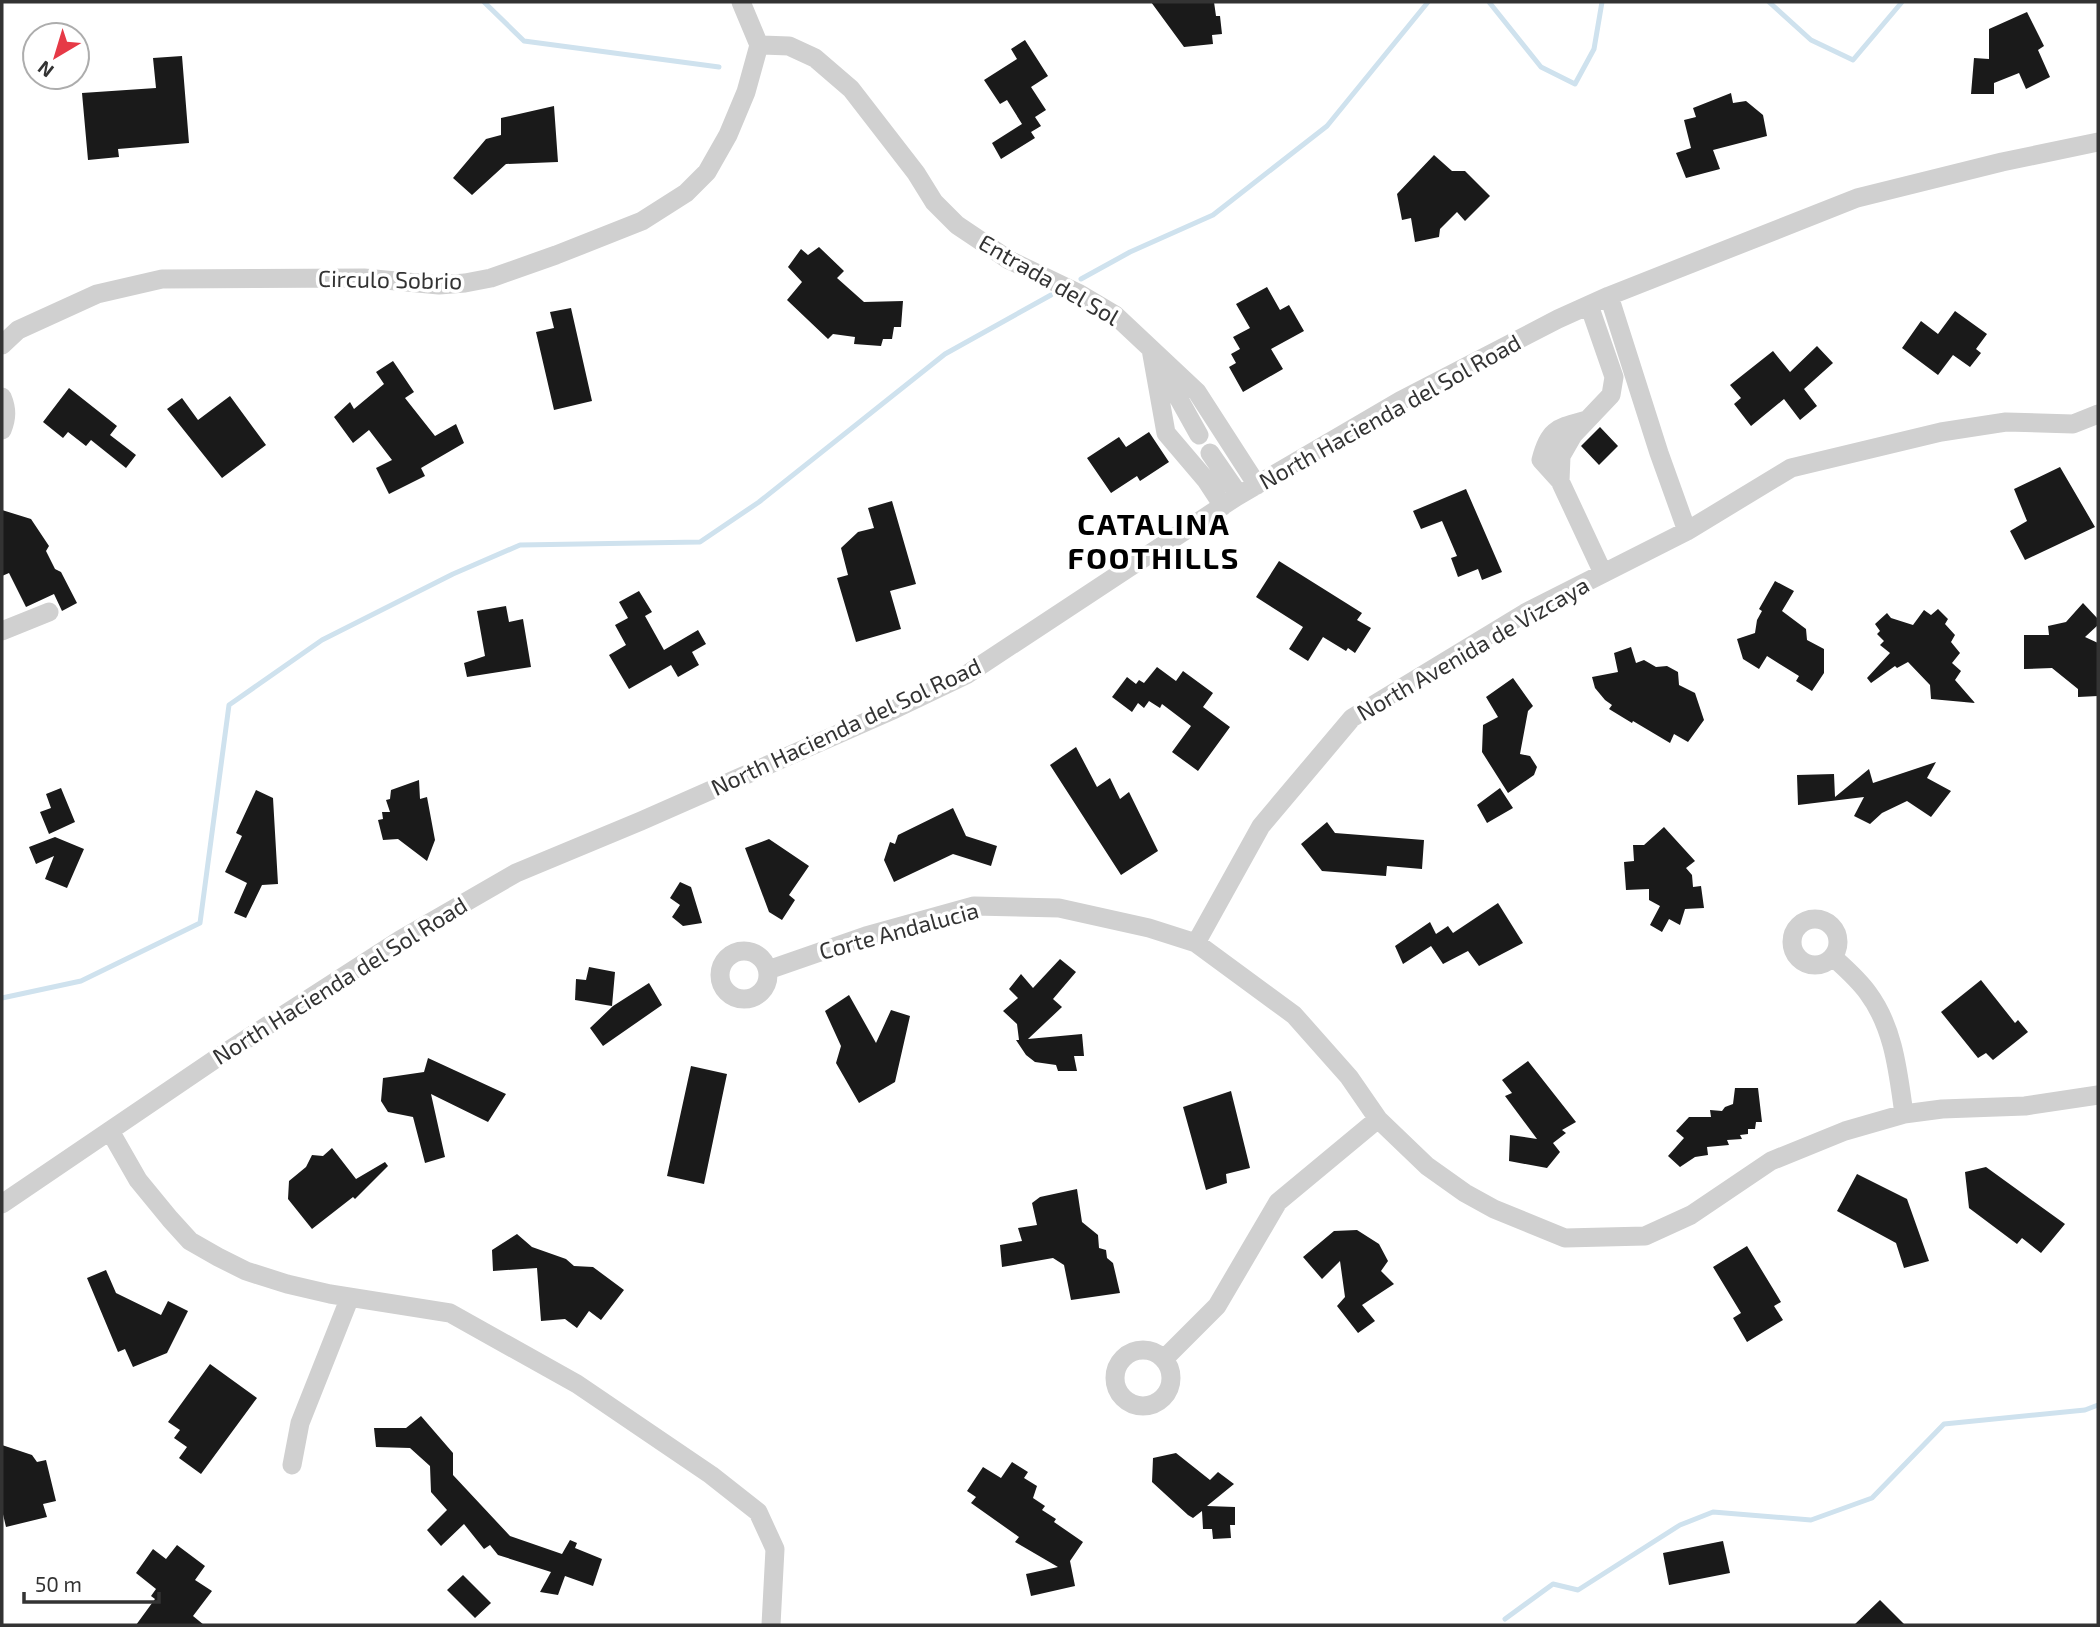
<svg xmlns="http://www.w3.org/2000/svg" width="2100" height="1627" font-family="'Exo 2',sans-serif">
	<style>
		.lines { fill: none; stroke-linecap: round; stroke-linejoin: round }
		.stream { stroke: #cfe2ee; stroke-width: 5 }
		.building { fill: #1a1a1a }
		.minor { stroke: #d0d0d0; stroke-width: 19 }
		.labels { text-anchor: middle; stroke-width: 7; stroke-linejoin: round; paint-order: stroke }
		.street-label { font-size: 23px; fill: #333; stroke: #fff }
		.district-label { font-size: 30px; font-weight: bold; letter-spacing: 2px; fill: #000; stroke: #fff }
	</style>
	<rect width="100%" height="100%" fill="#fff"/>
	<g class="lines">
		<path class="stream" d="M484,2L524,41L719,67
			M1489,2L1541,67L1575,84L1594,49L1602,2
			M1769,2L1811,40L1853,60L1902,2
			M1081,279L1130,252L1213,215L1327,126L1428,2
			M2,998L81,981L200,923L229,705L322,640L453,574L520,545L700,542L759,502L945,354L1051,295
			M1505,1619L1553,1584L1578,1590L1680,1525L1713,1512L1811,1520L1872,1498L1944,1424L2085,1410L2098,1405"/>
	</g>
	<path class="building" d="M1151,2H1214L1216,16H1220L1222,34L1212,35L1213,44L1184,47Z
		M2027,12L2044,46L2038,50L2050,77L2026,89L2019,73L1994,83V94H1971L1974,58L1989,59V29Z
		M1025,40L1048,76L1031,87L1046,110L1035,117L1041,126L1031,132L1035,138L1001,159L992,143L1022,124L1007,100L1000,104L984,80L1017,59L1011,49Z
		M182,56L189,143L118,149L119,157L88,160L82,93L156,88L153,58Z
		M1731,93L1733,103L1746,101L1763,115L1767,136L1713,150L1720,169L1686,178L1676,153L1691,148L1684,120L1696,117L1693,108Z
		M554,106L558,162L506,164L472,195L453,178L486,139L501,135V118Z
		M1434,155L1452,171H1465L1490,196L1465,221L1457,212L1440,229L1439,237L1415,242L1411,218L1402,220L1397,194Z
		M819,247L844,271L837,278L864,302L903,301L901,327H894L892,339H883L881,346L854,344L855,337L833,334L828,339L787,300L802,282L788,267L801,249L808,255Z
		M1267,287L1280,310L1289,305L1304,331L1271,349L1283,369L1243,392L1229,367L1236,363L1231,354L1240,349L1233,337L1250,328L1236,304Z
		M571,308L592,401L554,410L536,332L554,328L550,312Z
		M1955,311L1987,334L1976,349L1981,353L1970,367L1953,355L1938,375L1902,348L1921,321L1938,334Z
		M1817,346L1833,363L1804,389L1817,406L1800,420L1784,399L1751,426L1734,404L1741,398L1730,385L1773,351L1790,372Z
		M393,361L414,392L405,398L435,436L456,424L464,443L421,468L425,476L389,494L376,468L392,460L369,430L353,443L334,417L350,402L354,409L384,384L376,372Z
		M69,388L117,426L110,435L136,455L126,468L91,440L86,446L68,432L63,438L43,422Z
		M230,396L266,445L222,478L167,409L182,398L198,420Z
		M1600,427L1618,446L1599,465L1581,446Z
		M1149,432L1169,462L1140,481L1137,476L1111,493L1087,458L1119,437L1126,447Z
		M2060,467L2095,527L2025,560L2010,531L2027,521L2014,489Z
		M1466,489L1502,572L1482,580L1478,569L1458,577L1451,558L1457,556L1442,521L1421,529L1413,511Z
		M892,501L916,584L890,591L901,629L856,642L837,578L848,575L841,548L858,532L874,528L868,508Z
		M2,510L31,519L49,546L46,551L55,569L61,572L77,603L62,611L54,594L26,607L9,573L2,576Z
		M1279,561L1362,613L1357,620L1371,628L1355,653L1348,648L1346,651L1323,637L1308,661L1289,649L1303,627L1256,597Z
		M1775,581L1794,591L1782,611L1806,629L1807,640L1824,649V673L1812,691L1796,681L1799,676L1767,656L1759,669L1743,659L1737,639L1755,633L1757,620L1762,611L1759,609Z
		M639,591L652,612L645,616L664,650L698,630L706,644L692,652L699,665L678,677L671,665L629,689L609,655L626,645L615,625L628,618L619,602Z
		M2083,603L2098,619V625L2085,637L2098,643V696L2078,697V689L2052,668L2024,669V635H2049L2048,626L2066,622Z
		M506,606L509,622L523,619L531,667L467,677L464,663L485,656L477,611Z
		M1938,609L1948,619L1945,624L1955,635L1951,642L1960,653L1952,663L1961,671L1955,680L1975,703L1931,699L1930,685L1908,662L1897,668L1895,666L1871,683L1867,678L1890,653L1880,645L1884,641L1877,634L1880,631L1875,624L1887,613L1891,618L1913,625L1924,610L1931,615Z
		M1631,647L1636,663L1644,660L1656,667L1667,666L1678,672L1679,685L1695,693L1704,720L1688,742L1674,734L1670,743L1633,721L1632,723L1609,709L1612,705L1605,700L1595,688L1592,677L1618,672L1614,653Z
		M1157,667L1176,681L1183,671L1213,693L1203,707L1230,727L1198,771L1172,752L1191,726L1162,704L1160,708L1149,701L1144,708L1138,703L1132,712L1112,697L1127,677L1136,684L1139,680L1144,683Z
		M1513,678L1533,706L1528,711L1520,754L1530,756L1537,767L1534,775L1508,793L1482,752L1483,725L1498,717L1486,697Z
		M1076,747L1097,787L1110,778L1120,799L1129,792L1158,851L1121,875L1050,765Z
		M1936,762L1927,778L1951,791L1931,817L1907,801L1882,813L1870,824L1854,816L1864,797L1798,805L1797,775L1834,774L1835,797L1869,769L1873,783Z
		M419,780L420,799L427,797L435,840L427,861L398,839L383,840L378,820L383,819L382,812H390L386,800L390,799L391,790Z
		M61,788L75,822L49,834L40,812L51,808L46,794Z
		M1500,788L1513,808L1487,823L1477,805Z
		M256,790L273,798L278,884L262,885L246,918L234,913L247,883L225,872L242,836L236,833Z
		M953,808L966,836L997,846L991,866L953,854L894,882L884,860L890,842L895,844L898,835Z
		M1327,822L1335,833L1424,840L1422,869L1387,866L1386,876L1322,871L1301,844Z
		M1664,827L1695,861L1686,868L1692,875L1693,887L1701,886L1704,908L1685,909L1680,925L1669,919L1662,932L1650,925L1660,906L1649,900V889L1626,890L1624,862L1634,861L1633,845H1644Z
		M55,837L84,849L67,888L45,879L54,856L36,864L29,847Z
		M769,839L809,866L789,895L795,900L782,920L769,912L745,848Z
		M680,882L691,887L702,923L683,926L672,917L680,905L670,898Z
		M1498,903L1523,943L1479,966L1468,951L1443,964L1431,946L1403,964L1395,946L1430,922L1436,934L1448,926L1453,933Z
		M1060,959L1076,972L1053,999L1062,1007L1028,1039L1082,1034L1084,1056H1074L1077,1071H1058L1056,1065L1035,1062L1026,1055L1016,1040H1019L1017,1024L1003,1011L1018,998L1009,989L1021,974L1033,988Z
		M589,967L615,972L612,1006L575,1000L576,979L586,980Z
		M1981,980L2015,1023L2018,1020L2028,1032L1993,1060L1986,1053L1978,1058L1941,1012Z
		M649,983L662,1005L603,1046L590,1028L613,1006Z
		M849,995L876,1043L891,1010L910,1016L895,1082L859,1103L836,1063L841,1046L825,1011Z
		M428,1058L506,1094L488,1122L431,1094L445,1157L425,1163L413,1117L388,1112L381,1101L383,1078L424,1072Z
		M1528,1061L1576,1122L1562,1130L1566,1133L1553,1143L1560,1152L1547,1168L1509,1161L1510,1135L1537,1139L1505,1096L1512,1093L1502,1080Z
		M691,1066L727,1074L704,1184L667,1176Z
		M1735,1088H1758L1762,1122H1756L1755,1129H1748V1134L1740,1135L1742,1139L1727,1140L1729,1145L1707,1147L1708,1155L1695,1157L1680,1167L1668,1156L1684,1138L1676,1131L1689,1117H1711L1710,1110L1722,1111L1725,1107L1733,1104Z
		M1231,1091L1250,1168L1226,1174L1227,1183L1206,1190L1183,1107Z
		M332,1148L356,1179L385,1162L388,1166L355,1199L353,1197L312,1229L288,1199L289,1181L306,1167L312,1155L323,1156Z
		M1986,1167L2065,1224L2041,1253L2022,1238L2017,1244L1969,1208L1965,1172Z
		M1857,1174L1907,1199L1929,1261L1904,1268L1896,1243L1837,1211Z
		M1077,1189L1082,1222L1098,1235L1099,1248L1106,1250L1107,1258L1113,1263L1120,1293L1071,1300L1064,1265L1053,1258L1002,1267L1000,1245L1022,1241L1018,1228L1037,1225L1032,1203L1040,1197Z
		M1357,1230L1379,1244L1388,1261L1381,1271L1394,1284L1362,1305L1375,1321L1358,1333L1337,1306L1345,1297L1340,1261L1322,1279L1303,1257L1334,1231Z
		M517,1234L532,1247L566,1259L574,1266L593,1267L624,1290L601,1320L589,1311L577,1328L565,1319L541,1321L537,1268L493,1271L492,1250Z
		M1747,1246L1781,1302L1774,1306L1783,1320L1747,1342L1733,1318L1741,1313L1713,1267Z
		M106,1270L116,1293L161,1315L168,1301L188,1311L167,1353L133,1367L125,1349L118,1352L87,1278Z
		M210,1364L257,1398L201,1474L179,1458L187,1447L174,1438L180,1430L168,1422Z
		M421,1416L453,1453V1475L510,1536L562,1554L570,1540L577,1543L575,1548L602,1559L593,1586L565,1576L558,1595L540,1592L551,1572L498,1555L490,1545L484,1549L464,1524L441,1546L427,1530L447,1510L431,1492L430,1466L410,1448L376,1447L374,1428H406Z
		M2,1445L32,1455L37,1462L46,1460L56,1501L43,1504L47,1517L6,1527L2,1510Z
		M1176,1453L1210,1480L1218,1472L1234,1484L1207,1506L1235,1507V1525H1230L1231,1538L1213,1539L1212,1529H1203L1202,1511L1193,1518L1188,1515L1152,1482L1153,1458Z
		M1012,1462L1028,1472L1024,1478L1037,1486L1033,1498L1045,1506L1042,1510L1056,1519L1054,1522L1083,1542L1070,1561L1075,1586L1031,1596L1026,1574L1058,1567L1015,1542L1019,1537L971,1503L976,1497L967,1491L983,1467L1001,1478Z
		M1723,1541L1730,1573L1669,1585L1663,1553Z
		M177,1545L205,1566L195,1580L212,1591L193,1616L204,1625H136L155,1599L151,1596L156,1589L136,1573L153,1549L166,1559Z
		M463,1575L491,1603L475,1618L447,1590Z
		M1880,1600L1905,1625H1854Z"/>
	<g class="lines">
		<path class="minor" d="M759,45L789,46L815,58L851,89L916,173L934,202L957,225L1009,260L1078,293L1115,315L1197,392L1257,485
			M1609,296L1659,453L1687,531
			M2,345L18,330L97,294L162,279L364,278L439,285L465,283L491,278L556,255L642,221L686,193L707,172L728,135L746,92L759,45L741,2
			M1151,349L1166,433L1206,480L1223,506
			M1160,365L1199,435
			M2,397C7,409 7,418 2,430
			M1587,420C1558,428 1549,428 1541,460L1560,481L1603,573
			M1210,453L1239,495
			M1560,481L1561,456L1573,435L1611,395L1614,377L1589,305
			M2,631L49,612
			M1792 942a23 23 0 1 1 46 0a23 23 0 1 1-46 0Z
			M1196,943L1261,826L1352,718L1525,613L1687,531L1791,468L1941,432L2006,422L2073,424L2098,414
			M720 975a24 24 0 1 1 48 0a24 24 0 1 1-48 0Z
			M1833,957C1845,968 1858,979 1868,993C1894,1028 1898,1072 1904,1114
			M768,970L866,936L974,906L1059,908L1149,928L1196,943L1294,1015L1349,1077L1378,1119L1427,1166L1465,1193L1494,1209L1565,1238L1645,1236L1691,1215L1771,1161L1845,1131L1904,1114L1942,1109L2025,1106L2098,1095
			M110,1131L138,1180L170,1219L190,1241L218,1257L246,1271L287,1284L330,1294L450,1313L577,1384L711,1475L758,1512L775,1549L771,1625
			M2,1204L214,1060L400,940L516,873L641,821L895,709L966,675L1236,497L1400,401L1558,319L1609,296L1857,198L2002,162L2098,142
			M1115 1378a28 28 0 1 1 56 0a28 28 0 1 1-56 0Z
			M1164,1359L1217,1306L1278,1202L1378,1119
			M292,1465L300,1423L350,1297"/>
	</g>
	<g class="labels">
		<g class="street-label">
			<text transform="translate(390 280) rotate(1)" y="8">Circulo Sobrio</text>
			<text transform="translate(1049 280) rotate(30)" y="8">Entrada del Sol</text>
			<text transform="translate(1390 412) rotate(-29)" y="8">North Hacienda del Sol Road</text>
			<text transform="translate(1473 649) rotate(-30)" y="8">North Avenida de Vizcaya</text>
			<text transform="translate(846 727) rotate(-25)" y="8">North Hacienda del Sol Road</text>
			<text transform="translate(899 931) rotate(-15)" y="8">Corte Andalucia</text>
			<text transform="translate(340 981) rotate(-32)" y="8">North Hacienda del Sol Road</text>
		</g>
		<g class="district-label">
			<text x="1154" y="535">CATALINA<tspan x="1154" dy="34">FOOTHILLS</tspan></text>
		</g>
	</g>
	<rect width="2100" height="1627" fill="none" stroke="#333333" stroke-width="7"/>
	<g transform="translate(56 56) rotate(218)"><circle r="33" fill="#ffffff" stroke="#adadad" stroke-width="2"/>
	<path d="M0-5L12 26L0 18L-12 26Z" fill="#e63946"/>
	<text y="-10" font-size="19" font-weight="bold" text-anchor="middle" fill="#333333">N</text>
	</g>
	<path d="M24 1592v10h135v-10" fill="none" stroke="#333333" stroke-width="3.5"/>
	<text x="35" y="1592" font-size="21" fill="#333333" stroke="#ffffff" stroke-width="5" paint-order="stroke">50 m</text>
</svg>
